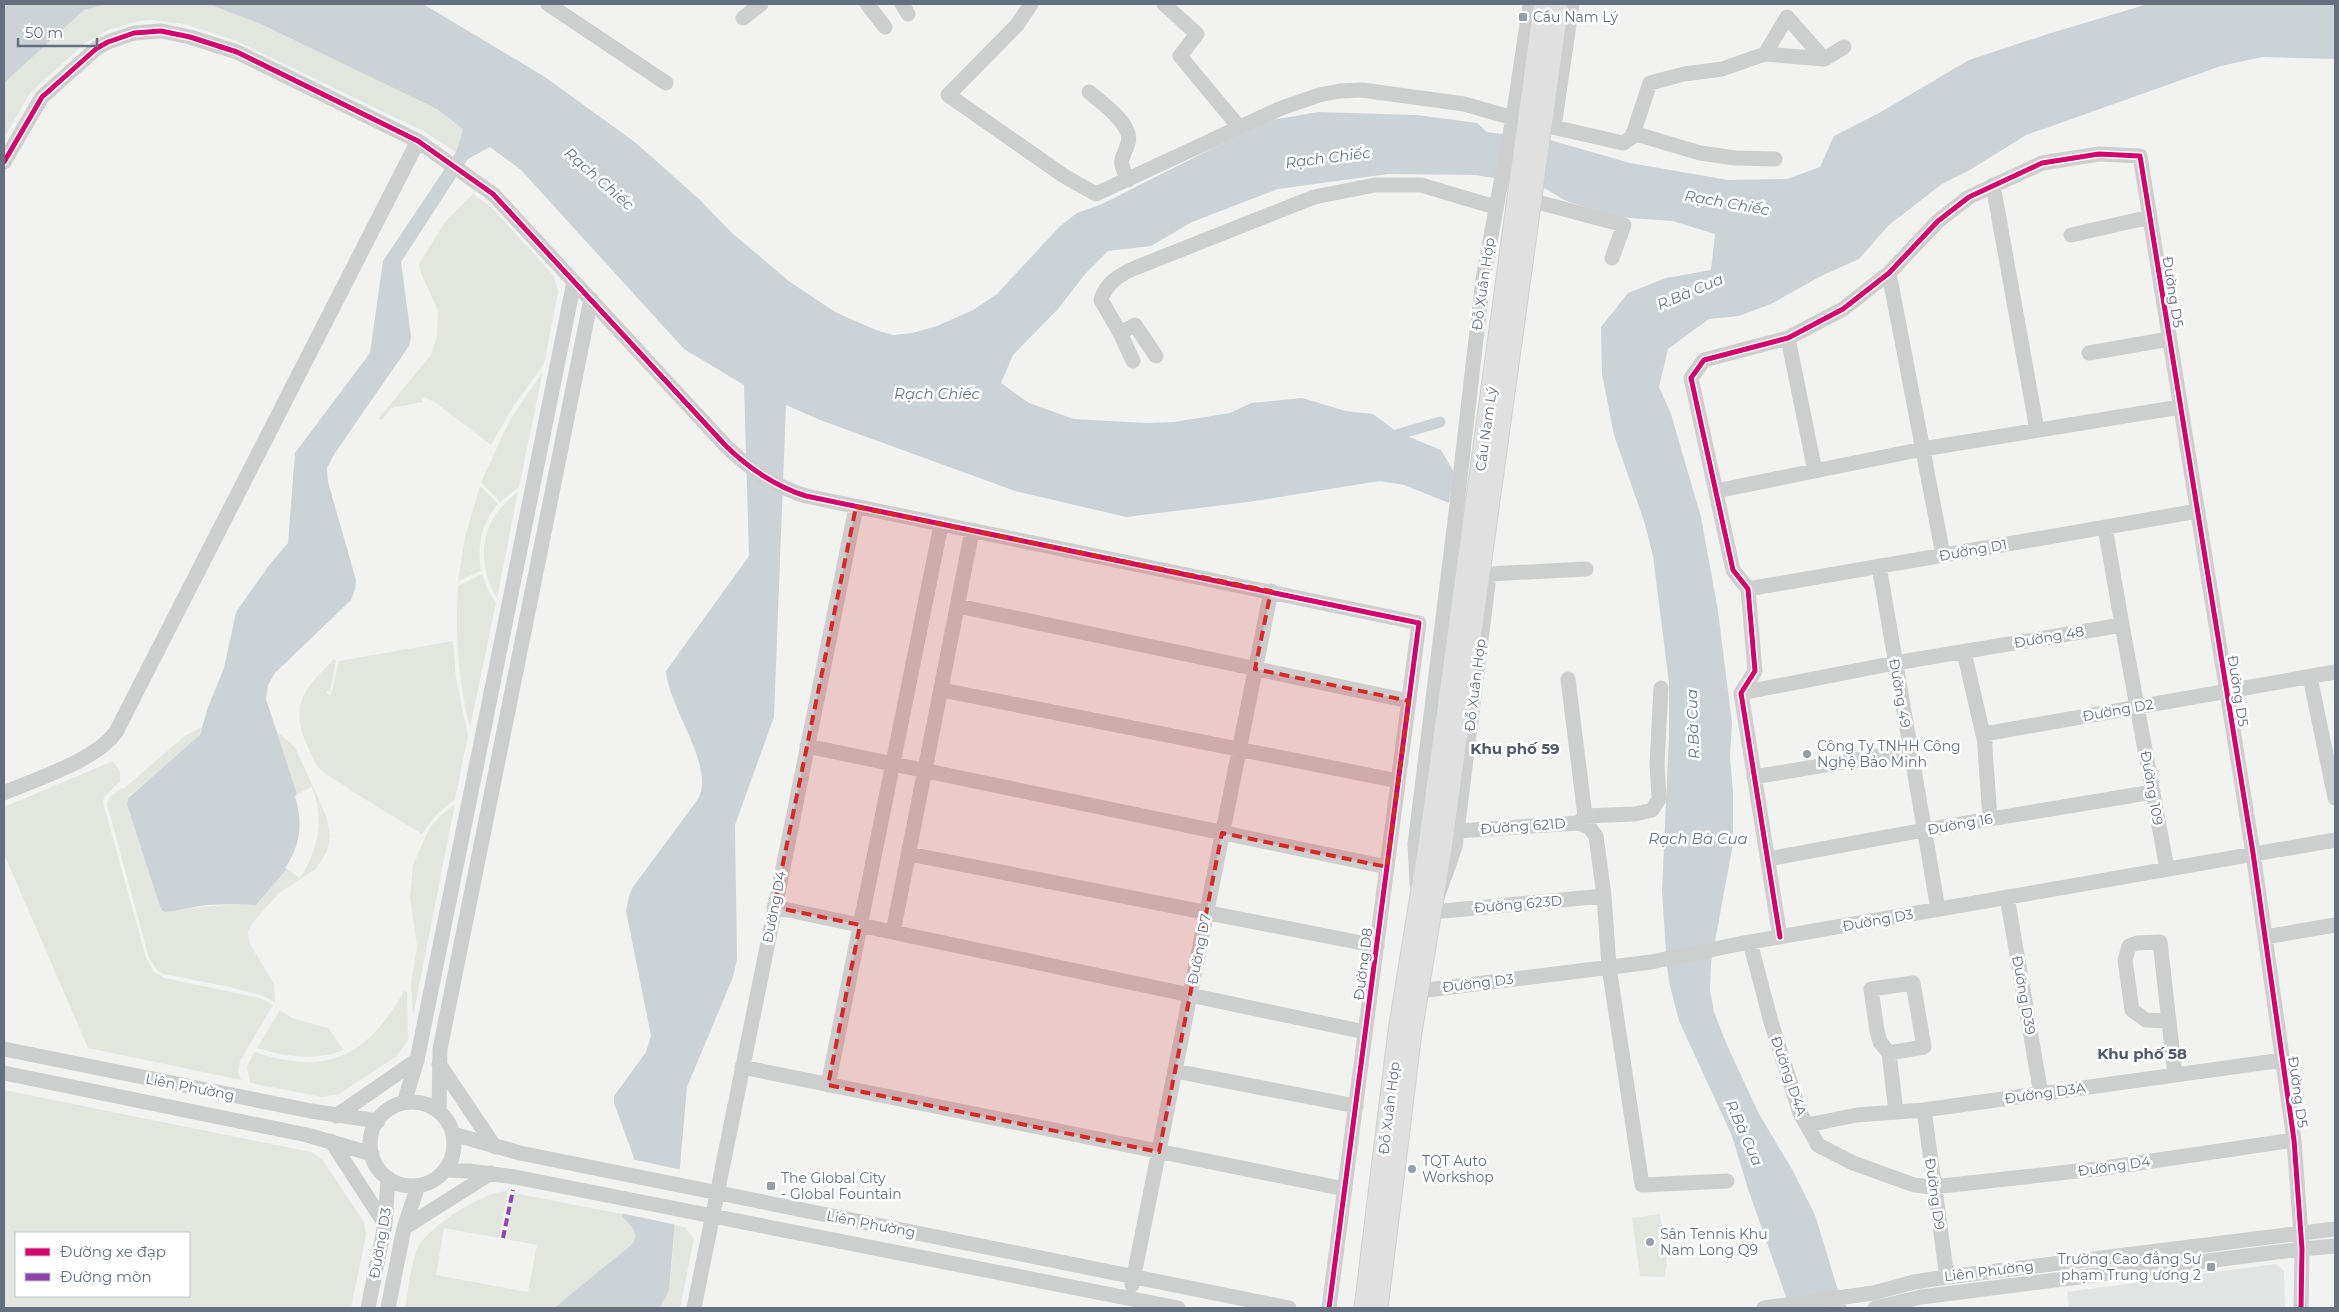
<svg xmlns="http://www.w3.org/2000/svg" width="2339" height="1312" font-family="Montserrat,sans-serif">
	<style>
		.built { fill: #e2e4e3 }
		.green { fill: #e2e6df; fill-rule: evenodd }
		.water { fill: #ccd3d6 }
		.pier { fill: #f2f3f1 }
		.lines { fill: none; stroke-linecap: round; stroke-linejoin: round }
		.canal { stroke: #ccd3d6; stroke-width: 11 }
		.major-casing { stroke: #cecfcf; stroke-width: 21 }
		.minor { stroke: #cdcece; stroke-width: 15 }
		.major { stroke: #e0e0e1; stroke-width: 19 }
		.major-bridge-casing { stroke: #cecfcf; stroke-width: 21; stroke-linecap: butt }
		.major-bridge { stroke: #e0e0e1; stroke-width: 19 }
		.quiet { stroke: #8e44ad; stroke-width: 4; stroke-dasharray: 8 4; stroke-linecap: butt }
		.cycleway-casing { stroke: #fff; stroke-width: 8 }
		.cycleway { stroke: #d6006c; stroke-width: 5 }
		.marked { fill: #d62828; fill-opacity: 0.2; stroke: #d62828; stroke-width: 4; stroke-dasharray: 10 6; stroke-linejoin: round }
		.poi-dot { fill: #969ea8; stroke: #fff; stroke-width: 2 }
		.labels { text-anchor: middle; stroke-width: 5; stroke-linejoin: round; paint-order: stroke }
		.poi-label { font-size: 14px; fill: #647080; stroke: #fff; text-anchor: start }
		.street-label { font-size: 14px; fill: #647080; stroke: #fff }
		.water-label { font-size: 15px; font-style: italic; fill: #647885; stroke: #fff }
		.neighbourhood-label { font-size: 15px; font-weight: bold; fill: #515a66; stroke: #fff }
	</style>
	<rect width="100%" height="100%" fill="#f2f3f1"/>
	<path class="built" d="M2276,1264L2284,1271L2285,1308H2069L2067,1292Z"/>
	<path class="green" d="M107,4H208L259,22L437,109L463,128L456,152L425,132L237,41L185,24L152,20L138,21L108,30L84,44L30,93L4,138V83L84,10Z
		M473,194L492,208L554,276L558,292L544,364L513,407L491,445L436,403L424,397L421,399L423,402L391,408L382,420L378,419L431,355L437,336L438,311L421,273L419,264L445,222Z
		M543,371L519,487L500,502L481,482L510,420Z
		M480,486L498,504C481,523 477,547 481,571L458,581L465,537Z
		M518,492L497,598C474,560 481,518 518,492Z
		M482,574L489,592L496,603L470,728C458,681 455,634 458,586Z
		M453,641L456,678L468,736L455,799L435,816L422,834L350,790C340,781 327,777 318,767C313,761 310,750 306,743C289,702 307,687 334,659L336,661L330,691H327L326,693L331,695L339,661Z
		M203,727L197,739L129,796L127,800L161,911L233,904L256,905L287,869L300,878C318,851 325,818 312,787L297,794L276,731L295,747L327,818L330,836L327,851L316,869L279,893L254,921L248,931L249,942L274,984L275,1002L261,995L229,987L164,974L157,970L149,958L107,804L109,798L121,788L123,789L186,735Z
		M113,761L120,771V781L104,797L103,802L146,958L154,972L164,978L260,998L273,1005L240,1061L238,1071L241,1080L88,1048L4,854V807Z
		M455,804L413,1016L411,983L417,947L410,897L413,865L429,829L440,816Z
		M404,991L407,992L408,1040L397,1056L339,1094L322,1097L250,1083L247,1067L254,1052C328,1076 367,1057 404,991Z
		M280,1010L292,1018L328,1028L344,1050C316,1061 285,1057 257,1048Z
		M4,1090L311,1152L322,1159L364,1222L366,1235L351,1308H4ZM16,1233H189V1296H16Z
		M508,1191L499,1238L444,1228L436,1275L528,1292L537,1245L506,1239L514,1193L622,1214L635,1230V1241L554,1308H405C409,1289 410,1265 418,1247C430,1226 483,1191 508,1191Z
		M1660,1214L1667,1266L1664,1277L1640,1276L1632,1218Z
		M675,1225L685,1227L694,1239L680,1308H660L670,1285Z"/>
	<path class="water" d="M4,4H107L84,10L4,83Z
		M208,4H423L545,77L636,143L699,199L732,233L790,282L835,312L876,330L893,335L912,333L937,326L973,310L997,294L1060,226L1077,213L1102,204L1215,147L1272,120L1318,112L1417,115L1477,123L1487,132L1550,140L1630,163L1728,180L1787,179L1820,167L1834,136L1879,113L1969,60L2051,33L2148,4H2335V59L2262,57L2221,66L2026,135L1970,170L1942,184L1889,225L1859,259L1821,276L1771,304L1739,316L1709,319L1668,349L1659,387L1671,414L1701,517L1718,611L1732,723L1730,757L1733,791V844L1711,963L1710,990L1714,1012L1727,1045L1759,1114L1793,1171L1815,1215L1841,1300L1848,1308H1790L1748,1189L1732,1136L1679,1021L1670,986L1667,967L1662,891L1669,735V683L1653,556L1644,521L1614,435L1602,374L1601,327L1628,293L1666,278L1711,270L1715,234L1673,221L1616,217L1566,201L1539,185L1475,175L1388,174L1278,189L1192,222L1151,246L1108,251L1086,273L1058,309L1013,355L1001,383L1029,403L1074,419L1146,423L1174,422L1230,413L1251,403L1302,398L1346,411L1373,414L1397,432L1441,450L1454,472L1449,503L1404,485L1380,481L1248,502L1126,517L1015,491L820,420L786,405L774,717L735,825L737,959L733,977L687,1087L669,1290L660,1308H554L632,1244C641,1233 630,1225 622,1216L634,1158L614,1103V1096L646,1052L651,1036L626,911L629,896L633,887L698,799C716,767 668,707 666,671L749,556L744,385L684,349L521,170L490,147L468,159L401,262L411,337L409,346L335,453L327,468L328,482L356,580L355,589L351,600L275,673L268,685L266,699L297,794L295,796C303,822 301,845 285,868L287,869L256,905L233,904L206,905L166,912L161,910L127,804L128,798L200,735L208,707L224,668L236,612L270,564L288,543L295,453L370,353L383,261L456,152L463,129L437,109L259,23Z"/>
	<path class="pier" d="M631,1159L682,1170L677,1225L620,1213Z"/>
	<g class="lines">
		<path class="canal" d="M1386,438L1440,422"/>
		<g class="major-casing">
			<path id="major" d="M1364,1308L1398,1031L1428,846L1448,702
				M1378,1308L1412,1032L1442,848L1462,703"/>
		</g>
		<path class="minor" d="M548,4L666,83
			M867,4L885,27
			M902,4L908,14
			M1031,4L1017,25L948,95L1064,176L1096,194L1279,109L1319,95L1340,91L1362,90L1464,104L1513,118L1623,143L1632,137L1650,83L1684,74L1722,69L1765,54L1787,17L1824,59
			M1164,4L1197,34L1180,56L1239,127
			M743,18L761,4
			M1765,54L1824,59L1844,47
			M1089,92C1101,102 1134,125 1128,143C1121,164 1118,158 1128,180
			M1554,127L1572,4
			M1633,133L1700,153L1735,158L1775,159
			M4,162L42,97L97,48L108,42L134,33L161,31L190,37L237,52L418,141L493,194L725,445C747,467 776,487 806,496C1010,540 1215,579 1419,623L1329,1308
			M1993,185L2037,430
			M1522,198L1624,225L1612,258
			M2071,235L2150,217
			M1889,273L1943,555
			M1120,333L1135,325L1156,356
			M1788,338L1815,471
			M2089,353L2169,339
			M1133,361L1120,333L1101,300C1106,283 1119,275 1135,268L1314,197L1375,185H1421L1495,207
			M1716,491L1923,449L2180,407
			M2105,527L2122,625
			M1879,566L1938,909
			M1489,574L1586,569
			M1488,584L1455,847L1432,912L1604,896
			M1748,589L2198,511
			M958,606L1409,701
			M1964,652L1985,743
			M2310,677L2335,798
			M1568,679L1585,816L1579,822
			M942,690L1398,781
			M1741,693L1895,663L2122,625L2167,869
			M807,746L1387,867
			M1754,777L1910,751
			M4,793C38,778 95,761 116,732L418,141
			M1585,816L1635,814L1652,810L1659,799L1657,764L1661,688
			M1990,819L1984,734L2335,672
			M1457,831L1578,823L1589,827L1596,836L1604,896L1609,967L1642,1185L1727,1181
			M909,854L1377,946
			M1768,859L1924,830L2153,792
			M1417,884L1415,844L1455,521L1483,279L1513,118L1530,4
			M2007,897L2041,1094
			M774,907L1365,1032
			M893,932L972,531
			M1780,937L1741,693L1755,671L1748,589L1733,570L1691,378L1704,360L1788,338L1843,309L1889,273L1938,221L1969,197L2042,163L2099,154L2140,156L2253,853L2294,1140L2302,1249L2301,1308
			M2265,937L2335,925
			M1750,942L1771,1022L1800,1113L1818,1145L1853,1163L1914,1185L1933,1187L2105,1168L2294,1140
			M1419,991L1651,962L1739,944L2335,840
			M2169,1021L2146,1020L2132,1010L2125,960L2129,946L2137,943L2160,942L2175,1075
			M4,1049L311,1111L378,1121
			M1889,1053L1924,1047L1913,983L1871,989L1877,1031L1880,1042L1889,1053L1896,1112
			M439,1064L495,1147
			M742,1067L1345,1189
			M1175,1071L1356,1106
			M4,1073L307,1135L372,1154
			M828,1085L941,525
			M370 1144a42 42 0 1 1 84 0a42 42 0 1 1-84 0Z
			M404,1103L417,1060L574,282
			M1924,1110L1947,1277
			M439,1112L440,1049L591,299
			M336,1116L417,1060
			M1807,1125L1857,1115L1924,1110L2283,1060
			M453,1134L520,1153L1289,1308
			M331,1141L385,1224
			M445,1170L469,1171L515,1177L1178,1308
			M404,1228L491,1173
			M1132,1285L1271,591
			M368,1308L385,1224L388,1178
			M388,1308L404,1228L418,1186
			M694,1308L856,507
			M1764,1308L1873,1293L1914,1282L1947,1277L2335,1229
			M1875,1308L1921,1297L2302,1249L2335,1246"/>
		<use href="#major" class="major"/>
		<g class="major-bridge-casing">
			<path id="major-bridge" d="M1448,702L1543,8
				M1462,703L1558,10"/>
		</g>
		<use href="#major-bridge" class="major-bridge"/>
		<path class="quiet" d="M503,1238L513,1190"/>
		<g class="cycleway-casing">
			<path id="cycleway" d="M4,162L42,97L97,48L108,42L134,33L161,31L190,37L237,52L418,141L493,194L725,445C747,467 776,487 806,496C1010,540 1215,579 1419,623L1329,1308
				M1780,937L1741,693L1755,671L1748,589L1733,570L1691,378L1704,360L1788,338L1843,309L1889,273L1938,221L1969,197L2042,163L2099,154L2140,156L2253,853L2294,1140L2302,1249L2301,1308"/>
		</g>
		<use href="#cycleway" class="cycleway"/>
	</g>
	<path class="marked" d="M856,507L1271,591L1255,669L1409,701L1387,867L1222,833L1159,1152L828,1085L860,925L774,907Z"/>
	<g class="poi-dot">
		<rect x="1518" y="12" width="10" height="10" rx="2.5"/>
		<circle cx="1807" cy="754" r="5"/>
		<circle cx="1412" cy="1169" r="5"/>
		<rect x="766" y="1181" width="10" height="10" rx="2.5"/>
		<circle cx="1650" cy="1242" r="5"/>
		<rect x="2206" y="1262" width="10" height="10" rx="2.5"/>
	</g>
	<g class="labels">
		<g class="poi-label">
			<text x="1533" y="22">Cầu Nam Lý</text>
			<text x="1817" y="751">Công Ty TNHH Công<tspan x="1817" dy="16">Nghệ Bảo Minh</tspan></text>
			<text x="1422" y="1166">TQT Auto<tspan x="1422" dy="16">Workshop</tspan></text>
			<text x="781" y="1183">The Global City<tspan x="781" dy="16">- Global Fountain</tspan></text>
			<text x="1660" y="1239">Sân Tennis Khu<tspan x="1660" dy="16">Nam Long Q9</tspan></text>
			<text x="2201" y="1264" text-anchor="end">Trường Cao đẳng Sư<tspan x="2201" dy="16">phạm Trung ương 2</tspan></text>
		</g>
		<g class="street-label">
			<text transform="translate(1483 284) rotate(-82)" y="5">Đỗ Xuân Hợp</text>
			<text transform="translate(2173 292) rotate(81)" y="5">Đường D5</text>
			<text transform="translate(1486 429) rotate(-82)" y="5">Cầu Nam Lý</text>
			<text transform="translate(1973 550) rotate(-10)" y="5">Đường D1</text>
			<text transform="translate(2049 637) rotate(-10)" y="5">Đường 48</text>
			<text transform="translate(1475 685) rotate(-83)" y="5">Đỗ Xuân Hợp</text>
			<text transform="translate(2238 691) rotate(81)" y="5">Đường D5</text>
			<text transform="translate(1900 693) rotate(80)" y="5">Đường 49</text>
			<text transform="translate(2118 710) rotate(-10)" y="5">Đường D2</text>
			<text transform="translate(2152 788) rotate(80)" y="5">Đường 109</text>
			<text transform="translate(1960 824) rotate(-10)" y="5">Đường 16</text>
			<text transform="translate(1523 826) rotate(-4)" y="5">Đường 621D</text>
			<text transform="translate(1518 904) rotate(-5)" y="5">Đường 623D</text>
			<text transform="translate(774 907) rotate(-79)" y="5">Đường D4</text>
			<text transform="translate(1878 920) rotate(-10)" y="5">Đường D3</text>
			<text transform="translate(1199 949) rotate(-79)" y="5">Đường D7</text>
			<text transform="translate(1363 964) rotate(-83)" y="5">Đường D8</text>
			<text transform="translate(1478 983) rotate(-7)" y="5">Đường D3</text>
			<text transform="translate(2024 995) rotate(80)" y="5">Đường D39</text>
			<text transform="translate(1789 1076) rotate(71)" y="5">Đường D4A</text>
			<text transform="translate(190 1087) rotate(11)" y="5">Liên Phường</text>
			<text transform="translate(2298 1092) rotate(82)" y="5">Đường D5</text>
			<text transform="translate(2045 1093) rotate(-8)" y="5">Đường D3A</text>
			<text transform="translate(1389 1108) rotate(-83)" y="5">Đỗ Xuân Hợp</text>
			<text transform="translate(2114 1166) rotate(-8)" y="5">Đường D4</text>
			<text transform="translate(1935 1194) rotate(82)" y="5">Đường D9</text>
			<text transform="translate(871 1224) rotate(11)" y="5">Liên Phường</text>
			<text transform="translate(380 1243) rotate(-80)" y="5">Đường D3</text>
			<text transform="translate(1989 1271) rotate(-7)" y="5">Liên Phường</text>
		</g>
		<g class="water-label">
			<text transform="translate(1328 158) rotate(-7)" y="5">Rạch Chiếc</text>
			<text transform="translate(599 179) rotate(41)" y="5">Rạch Chiếc</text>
			<text transform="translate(1727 203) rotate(10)" y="5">Rạch Chiếc</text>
			<text transform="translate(1690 292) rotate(-23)" y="5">R.Bà Cua</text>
			<text x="937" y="399">Rạch Chiếc</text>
			<text transform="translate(1693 724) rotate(-92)" y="5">R.Bà Cua</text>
			<text x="1698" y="844">Rạch Bà Cua</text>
			<text transform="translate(1744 1133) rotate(66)" y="5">R.Bà Cua</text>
		</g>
		<g class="neighbourhood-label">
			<text x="1515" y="754">Khu phố 59</text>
			<text x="2142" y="1059">Khu phố 58</text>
		</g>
	</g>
	<rect width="2339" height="1312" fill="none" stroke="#647080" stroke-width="10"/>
	<rect x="15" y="1232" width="175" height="65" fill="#ffffff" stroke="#c1c6cc"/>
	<rect x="25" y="1248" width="25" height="8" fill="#d6006c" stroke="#c1c6cc"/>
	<text x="60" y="1257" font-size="15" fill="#647080">Đường xe đạp</text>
	<rect x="25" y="1273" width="25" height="8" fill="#8e44ad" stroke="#c1c6cc"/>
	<text x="60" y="1282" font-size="15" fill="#647080">Đường mòn</text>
	<path d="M18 38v8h79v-8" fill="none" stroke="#647080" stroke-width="2.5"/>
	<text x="25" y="38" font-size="15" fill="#647080" stroke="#ffffff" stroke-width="4" paint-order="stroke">50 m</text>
</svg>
